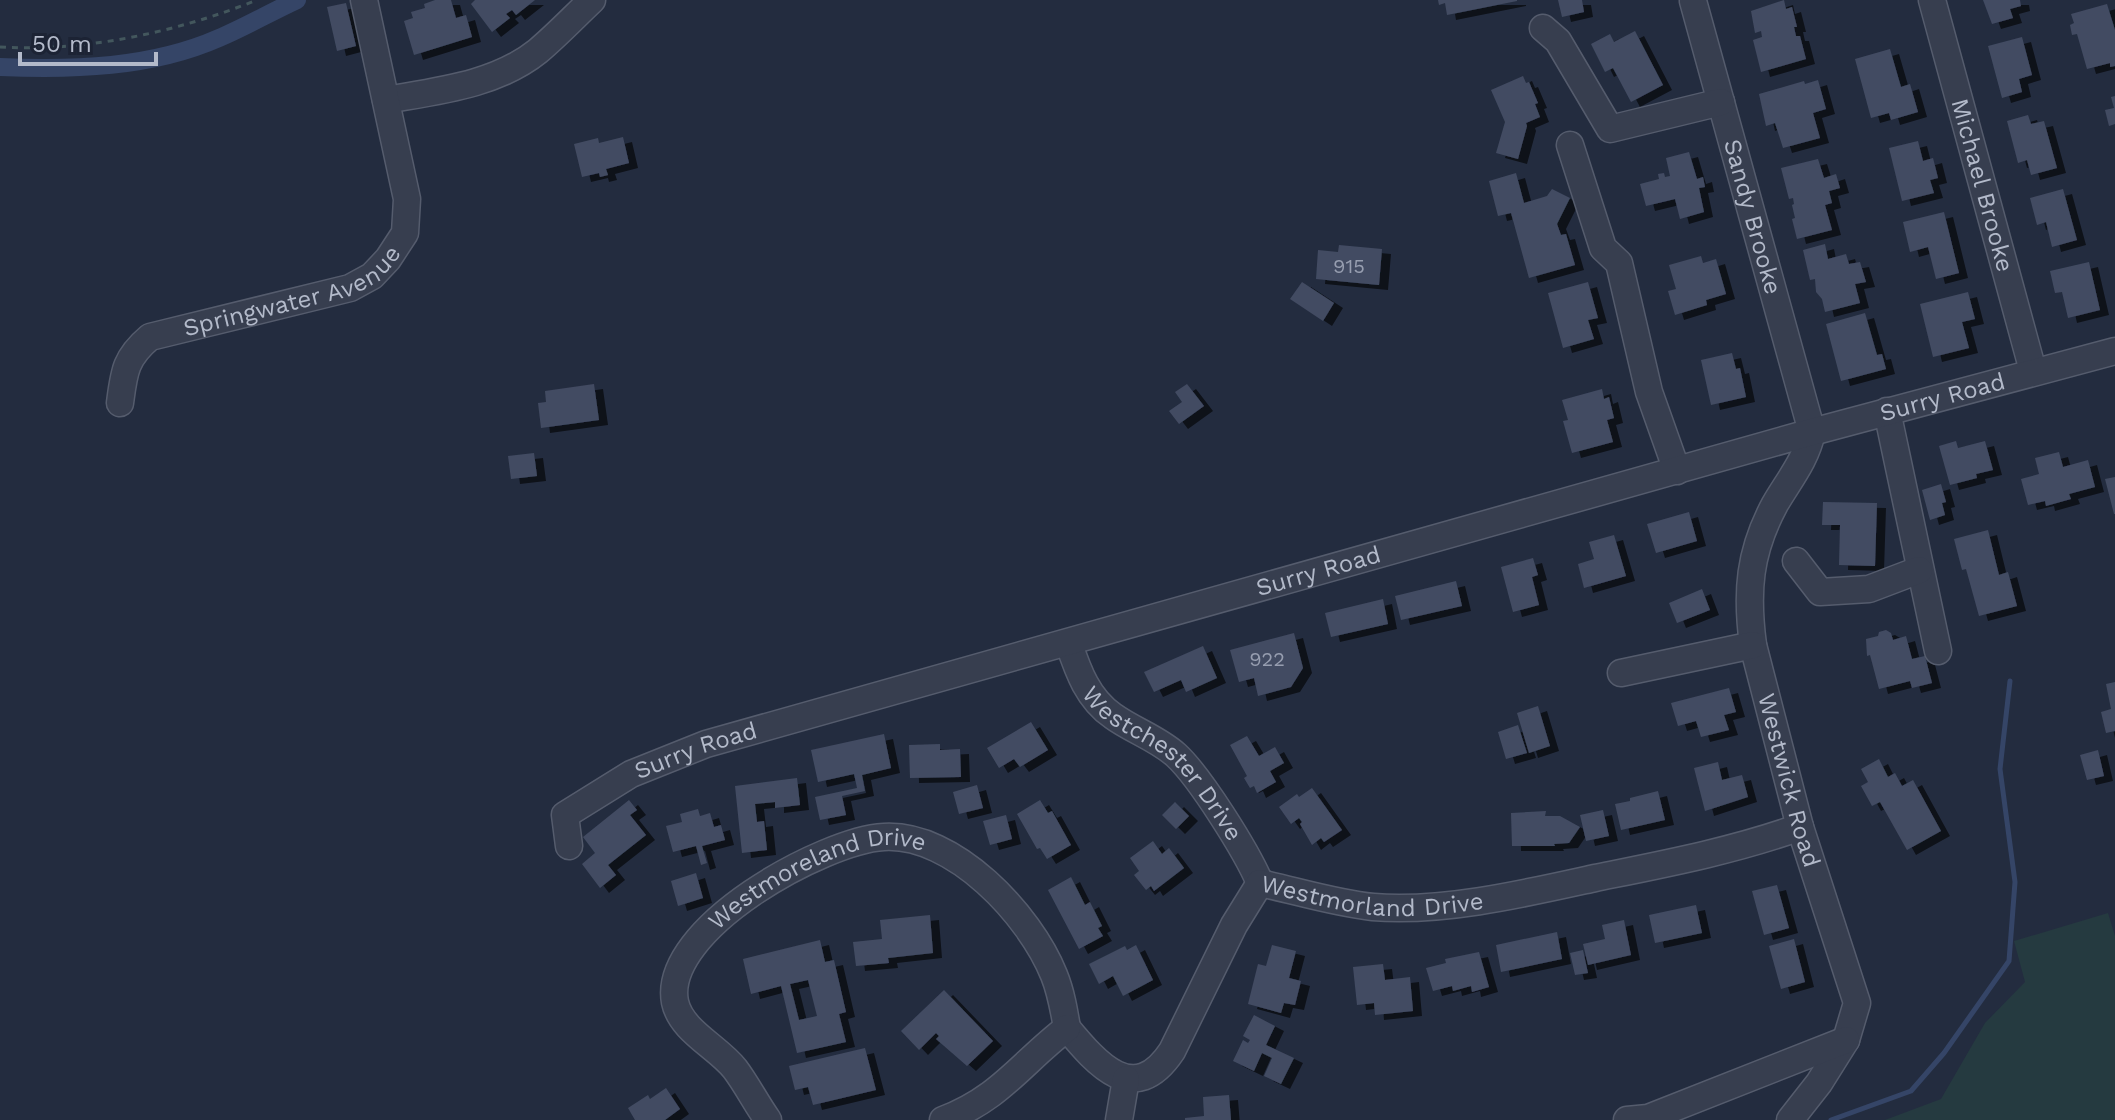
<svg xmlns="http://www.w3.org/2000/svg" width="2115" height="1120" font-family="'Work Sans',sans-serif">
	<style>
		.green { fill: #253a40 }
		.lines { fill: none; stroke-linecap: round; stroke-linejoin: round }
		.stream { stroke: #354567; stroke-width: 5 }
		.canal { stroke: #354567; stroke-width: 18 }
		.building { fill: #424b62; fill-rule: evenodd; filter: url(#shadow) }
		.minor-casing { stroke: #555c6d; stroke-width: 29 }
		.path { stroke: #43575d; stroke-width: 3; stroke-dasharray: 6 6; stroke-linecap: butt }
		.minor { stroke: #373e4f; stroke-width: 26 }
		.labels { text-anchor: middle; stroke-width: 8; stroke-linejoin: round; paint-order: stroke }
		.number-label { font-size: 20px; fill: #979eb0 }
		.street-label { font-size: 24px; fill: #b3baca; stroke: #1c2334 }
	</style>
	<defs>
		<filter id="shadow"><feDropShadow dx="9" dy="5" stdDeviation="0" flood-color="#0009"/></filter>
	</defs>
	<rect width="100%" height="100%" fill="#232c3f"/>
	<path class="green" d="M2108,913L2115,936V1120H1885L1941,1099L1985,1023L2025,982L2014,941Z"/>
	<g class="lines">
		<path class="stream" d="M1831,1120L1911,1091L1944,1053L2009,961L2015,882L2000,769L2010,681"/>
		<path class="canal" d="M0,67C73,70 151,68 219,38C245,27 271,12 297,0"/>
	</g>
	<path class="building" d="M435,0H451L456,18L466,15L472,37L414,55L404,21L413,18L411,12L425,8L424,4Z
		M475,0H535L516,15L512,10L506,14L510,18L492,32L471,4Z
		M1438,0H1517V1L1447,15L1445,3L1439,5Z
		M1558,0H1582L1584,12L1562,17Z
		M1784,0L1786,9L1792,7L1797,27H1794L1796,36H1800L1806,59L1761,72L1753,40L1762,37L1761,31L1755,33L1751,11Z
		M1983,0H2020L2021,6L2010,9L2013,18L1992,24Z
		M346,3L356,46L337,51L327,7Z
		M2107,4L2115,30V66L2110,67V63L2087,69L2077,34L2072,35L2070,25L2074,23L2071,14Z
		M1635,31L1663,85L1631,102L1613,68L1605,72L1591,44L1610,34L1614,42Z
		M2022,37L2032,75L2019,79L2022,92L2002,98L1988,46Z
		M1890,49L1901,87L1910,84L1918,112L1891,120L1889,113L1871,118L1855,59Z
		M1523,76L1526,83L1529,82L1538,103L1535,104L1540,117L1526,123L1527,126L1518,159L1496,153L1505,122L1491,90Z
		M1818,80L1826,109L1813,113L1820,138L1783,148L1775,123L1766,126L1759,94L1804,81L1805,84Z
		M2115,96V124L2109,126L2105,110L2114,108L2111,97Z
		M2028,115L2031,124L2044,121L2057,168L2031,175L2027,160L2018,163L2007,121Z
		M623,137L629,163L606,169L608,175L600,177L599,173L582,177L574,144L598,138L599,143Z
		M1918,141L1923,161L1933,158L1938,178L1930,180L1934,193L1902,201L1889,148Z
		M1689,152L1697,179L1703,177L1705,187L1699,188L1704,212L1680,219L1675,199L1646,206L1640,184L1659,179L1658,174L1664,173L1665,177L1670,176L1666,158Z
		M1818,159L1824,178L1836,174L1840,188L1829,191L1832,203L1825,205L1832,230L1797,239L1792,219L1795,218L1792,205L1794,204L1793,198L1789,199L1781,168Z
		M1516,173L1524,203L1547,196L1552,189L1570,198L1557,224L1561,235L1566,234L1575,265L1529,278L1511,213L1498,216L1489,181Z
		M2063,189L2077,240L2052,247L2046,222L2037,225L2030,198Z
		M1944,212L1959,273L1936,279L1928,247L1910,252L1903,222Z
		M1825,244L1828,259L1846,254L1849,264L1860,262L1866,282L1855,284L1860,303L1825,312L1822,299L1816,292L1815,279L1810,280L1803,250Z
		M1339,245L1382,249L1379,285L1316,279L1318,250L1338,252Z
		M1701,256L1703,263L1716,259L1726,294L1706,300L1707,305L1675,315L1668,291L1676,289L1669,265Z
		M2089,262L2100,310L2068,318L2062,292L2055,293L2050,271Z
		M1302,282L1334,303L1323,321L1290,299Z
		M1588,282L1598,318L1588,320L1594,339L1563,348L1548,293Z
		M1968,292L1975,319L1962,322L1969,348L1933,357L1920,304Z
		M1865,313L1877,355L1882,354L1886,369L1841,381L1826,324Z
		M1732,353L1736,369L1740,368L1746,397L1711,405L1701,360Z
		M594,384L599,420L541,428L538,403L546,402L545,391Z
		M1187,384L1204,406L1179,424L1169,411L1182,402L1175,392Z
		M1602,389L1604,399L1609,397L1614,418L1607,420L1613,442L1572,453L1563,421L1568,420L1562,400Z
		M1956,441L1958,448L1985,441L1993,470L1976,474L1977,478L1950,485L1939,446Z
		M2059,452L2063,467L2088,460L2095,487L2069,494L2071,499L2046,506L2045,501L2028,505L2021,479L2039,474L2035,458Z
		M534,453L537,476L511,479L508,456Z
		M2115,477V514H2114L2105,479Z
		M1941,484L1946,502L1942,503L1945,515L1930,520L1922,490Z
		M1823,502L1877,503L1875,566L1839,565L1840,525H1822Z
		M1689,512L1697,541L1656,553L1647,524Z
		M1988,530L1999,575L2008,572L2017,606L1979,616L1966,569L1962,570L1954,539Z
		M1614,535L1626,576L1584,588L1578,564L1594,559L1589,542Z
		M1533,558L1538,575L1532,577L1539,605L1513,612L1501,567Z
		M1456,581L1462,606L1401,620L1395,596Z
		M1702,589L1710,610L1677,623L1669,603Z
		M1383,599L1388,624L1331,637L1325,613Z
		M1886,630L1891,633L1893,640L1906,636L1912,659L1925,656L1932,683L1912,688L1910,681L1879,689L1870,655L1867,656L1866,639L1878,636L1879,632Z
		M1294,633L1303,668L1291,687L1258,696L1254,678L1239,682L1230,650Z
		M1203,646L1217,678L1186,692L1181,680L1154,692L1144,672Z
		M2115,682V731L2106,733L2101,712L2111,709L2106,684Z
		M1729,688L1736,712L1724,715L1729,730L1701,737L1696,721L1678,726L1671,703Z
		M1538,706L1550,746L1529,753L1517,713Z
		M1031,722L1048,750L1020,767L1014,759L999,768L987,748Z
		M1518,725L1527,753L1506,759L1498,732Z
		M884,734L891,768L862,775L865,791L842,796L846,815L820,820L815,797L857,788L854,774L818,782L811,750Z
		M1247,736L1259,756L1275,747L1284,763L1270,771L1276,782L1257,793L1254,786L1250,788L1244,778L1247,776L1230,745Z
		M940,744V750L960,749L961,777L910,778L909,745Z
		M2098,750L2104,776L2087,780L2080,755Z
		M1879,759L1888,777L1895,773L1902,786L1913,780L1941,831L1907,850L1880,802L1872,806L1861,786L1868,782L1861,769Z
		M1718,762L1722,780L1742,775L1748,797L1705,811L1694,768Z
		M797,778L800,805L775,808V802L755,804L757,822L764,821L767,850L742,853L735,786Z
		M977,785L983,808L959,814L953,792Z
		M1312,788L1342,830L1324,842L1321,838L1312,845L1300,824L1302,822L1299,818L1291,824L1279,807L1297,794L1299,797Z
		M1658,791L1665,820L1621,830L1615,804L1630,801V798Z
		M629,800L637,810L630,815L646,835L608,865L616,875L600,888L582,864L595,853L583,837Z
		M1040,800L1048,813L1052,811L1071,845L1047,859L1040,848L1037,849L1017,814Z
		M1175,802L1189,816L1176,829L1162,815Z
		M698,809L700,816L710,813L714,827L721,825L725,840L702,846L707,863L701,865L696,846L673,852L666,826L682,822L680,814Z
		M1603,810L1609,836L1586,841L1580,815Z
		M1546,811L1545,816H1560L1580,827L1569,843L1554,844L1555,846H1512L1511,813Z
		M1006,815L1012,839L990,845L983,821Z
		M1153,841L1162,854L1169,848L1184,868L1154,891L1151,886L1146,890L1134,875L1139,871L1130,858Z
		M696,873L703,898L678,906L671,881Z
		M1071,877L1085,905L1090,902L1102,926L1098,928L1103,936L1079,949L1048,890Z
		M1777,885L1789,928L1764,935L1752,891Z
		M1696,905L1702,933L1655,943L1649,915Z
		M930,915L933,953L888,958L889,963L856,966L853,942L882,939L880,920Z
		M1624,920L1631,955L1588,965L1583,944L1605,939L1602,925Z
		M1557,932L1562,959L1501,972L1496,945Z
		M1794,939L1805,982L1781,989L1769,946Z
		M820,940L825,962L834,960L846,1012L839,1014L846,1042L797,1053L781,986L751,994L743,959ZM808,980L817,1016L799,1020L790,984Z
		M1136,945L1153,980L1123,996L1113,976L1099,984L1089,964L1125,946L1127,950Z
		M1272,945L1296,951L1289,978L1301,981L1295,1005L1284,1003L1281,1013L1248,1004L1258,964L1266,966Z
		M1583,950L1588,973L1575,975L1570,953Z
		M1479,952L1489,987L1472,992L1471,986L1453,991L1452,986L1433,991L1426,968L1446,963L1445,959Z
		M1383,964L1385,980L1410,977L1413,1011L1375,1015L1374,1003L1357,1005L1353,967Z
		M944,990L993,1041L967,1066L936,1039L939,1036L936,1033L919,1050L901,1031Z
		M1254,1015L1275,1026L1266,1045L1294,1058L1281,1084L1264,1076L1272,1058L1262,1053L1254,1071L1233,1061L1243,1040L1248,1043L1250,1040L1243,1036Z
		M865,1048L876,1090L813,1105L808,1087L795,1090L789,1066Z
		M666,1088L680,1109L665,1120H635L628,1108L648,1095L650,1099Z
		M1229,1095L1231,1120H1185V1118L1204,1116L1203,1097Z"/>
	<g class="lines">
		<g class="minor-casing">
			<g id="minor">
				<path id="s1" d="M1932,0L2033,371"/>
				<path id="s2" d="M1693,1L1812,432C1806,460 1789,480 1775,504C1749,552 1746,592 1753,645L1800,827L1857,1003L1846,1040L1819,1083L1790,1120"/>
				<path d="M1543,28L1558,41L1610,129L1721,102"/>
				<path d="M386,100C437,91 496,85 538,51C557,35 574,17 592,0"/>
				<path d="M1570,145L1603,248L1619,263L1649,392L1677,471"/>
				<path id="s3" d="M120,403C124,372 125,358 150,337L350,288L372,276L388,259L405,233L407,199L364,0"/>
				<path d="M1887,411L1938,651"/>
				<path d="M1796,561L1820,592L1869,589L1919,570"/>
				<path id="s4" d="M1069,644C1078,671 1088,699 1113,716C1132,730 1157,738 1176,755C1200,777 1247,852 1260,883"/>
				<path d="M1621,673L1753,645"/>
				<path id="s5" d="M569,846L565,815L631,774L706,744L1812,432L2115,351"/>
				<path id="s6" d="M1260,883C1297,891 1335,903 1373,907C1442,913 1527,893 1595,878C1664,864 1733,851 1800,827"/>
				<path d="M1067,1028C1097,1064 1134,1108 1172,1051L1234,925L1260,883"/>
				<path id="s7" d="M768,1120C756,1103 747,1085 735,1069C718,1047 681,1031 675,1002C661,929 824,840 884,837C954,833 1030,915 1054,975C1061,992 1064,1010 1067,1028"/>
				<path d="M943,1120C1001,1098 1021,1063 1067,1028"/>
				<path d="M1119,1120L1126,1079"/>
				<path d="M1627,1120L1648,1118L1846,1040"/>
			</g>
		</g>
		<path class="path" d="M0,47C86,52 177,32 257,0"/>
		<use href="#minor" class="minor"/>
	</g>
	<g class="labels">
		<g class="number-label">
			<text x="1349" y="273">915</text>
			<text x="1267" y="666">922</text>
		</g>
		<g class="street-label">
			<text dy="8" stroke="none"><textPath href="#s1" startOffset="192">Michael Brooke</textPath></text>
			<text dy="8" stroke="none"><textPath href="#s2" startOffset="224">Sandy Brooke</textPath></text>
			<text dy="8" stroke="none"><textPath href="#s3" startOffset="226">Springwater Avenue</textPath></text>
			<text dy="8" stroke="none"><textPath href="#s5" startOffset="1474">Surry Road</textPath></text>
			<text dy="8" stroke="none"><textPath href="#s5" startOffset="826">Surry Road</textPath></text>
			<text dy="8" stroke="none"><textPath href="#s5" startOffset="178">Surry Road</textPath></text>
			<text dy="8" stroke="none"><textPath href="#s4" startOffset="156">Westchester Drive</textPath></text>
			<text dy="8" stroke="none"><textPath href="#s2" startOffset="814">Westwick Road</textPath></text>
			<text dy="8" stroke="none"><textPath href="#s7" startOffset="360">Westmoreland Drive</textPath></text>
			<text dy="8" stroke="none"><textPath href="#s6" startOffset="114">Westmorland Drive</textPath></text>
		</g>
	</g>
	<path d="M20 52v12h136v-12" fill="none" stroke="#b3baca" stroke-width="4"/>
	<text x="32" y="52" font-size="24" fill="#b3baca" stroke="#1c2334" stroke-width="6" paint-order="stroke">50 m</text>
</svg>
